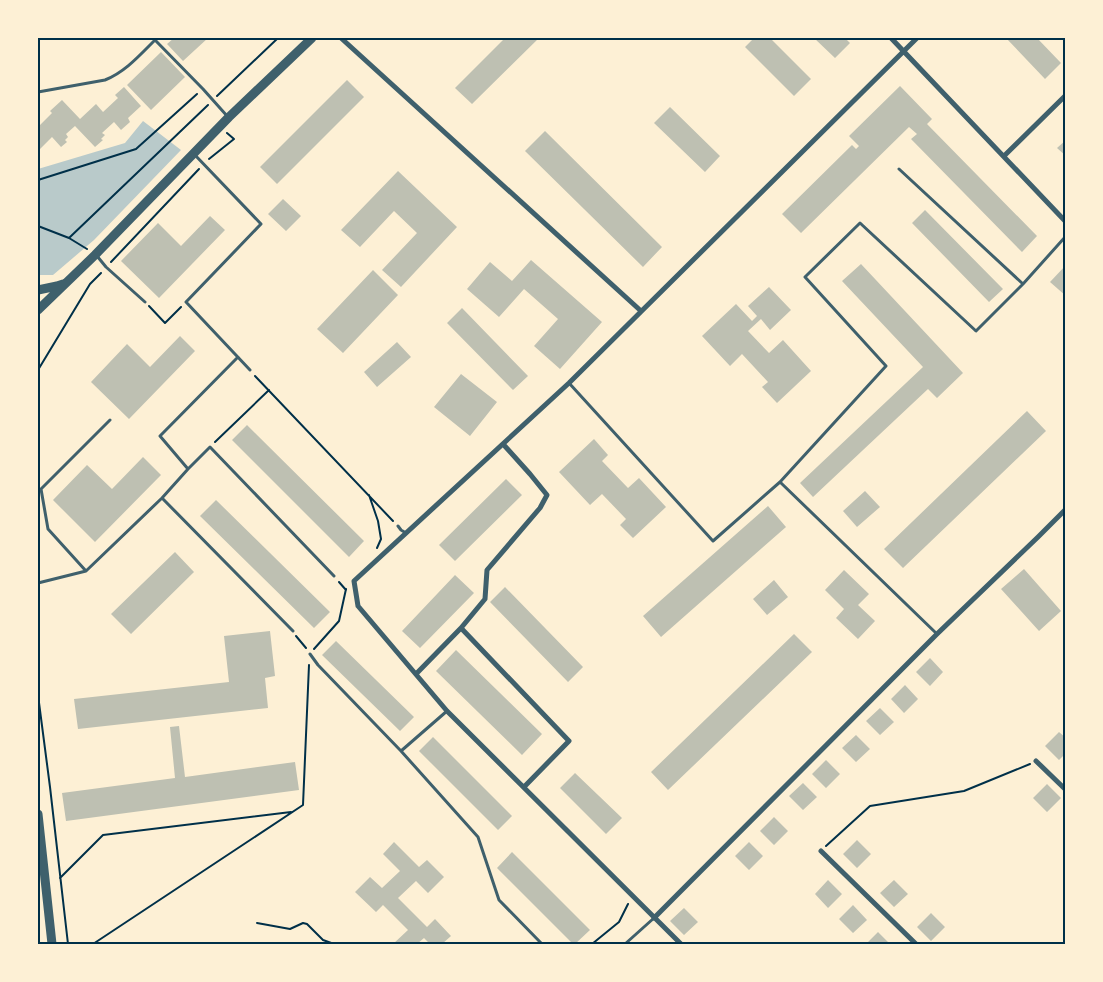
<svg xmlns="http://www.w3.org/2000/svg" width="1103" height="982" font-family="Arial,sans-serif">
	<style>
		.green { fill: #b9caca }
		.building { fill: #bec0b2 }
		.lines { fill: none; stroke-linecap: round; stroke-linejoin: round }
		.path { stroke: #003049; stroke-width: 2 }
		.service { stroke: #3f606c; stroke-width: 3 }
		.minor { stroke: #3f606c; stroke-width: 5 }
		.tertiary { stroke: #3f606c; stroke-width: 9 }
		.neatline { fill: none; stroke: #003049; stroke-width: 2 }
	</style>
	<rect width="100%" height="100%" fill="#fdf0d5"/>
	<path class="green" d="M143,121L181,150L94,240L53,275H38V169L125,143Z"/>
	<path class="building" d="M174,38H208L183,61L167,44Z
		M505,38H539L472,104L455,88Z
		M754,38H770L811,79L794,96L745,47Z
		M814,38H845L850,43L835,58Z
		M1006,38H1037L1061,63L1045,79Z
		M161,52L185,77L151,110L127,85Z
		M347,80L364,97L277,184L260,167Z
		M900,86L932,119L927,124L1037,236L1022,252L911,139L917,134L909,127L801,233L782,214L852,145L856,149L859,146L849,136Z
		M124,87L141,106L128,118L130,122L121,130L114,122L102,133L105,135L101,139L103,140L95,147L75,126L66,134L68,137L65,140L67,142L61,147L52,137L38,151V127L52,113L50,111L62,100L80,119L96,104L103,112L118,98L115,95Z
		M670,107L720,156L705,172L654,123Z
		M545,131L662,247L643,267L525,151Z
		M1066,140V156L1057,148Z
		M398,171L457,227L401,287L382,270L417,233L394,211L360,247L341,230Z
		M283,199L301,216L286,231L268,214Z
		M925,210L1003,289L989,302L912,223Z
		M210,216L225,230L159,298L121,261L158,223L181,246Z
		M531,260L602,322L560,369L534,346L558,319L524,289L499,317L467,289L490,262L512,281Z
		M861,264L963,373L937,398L928,389L813,497L800,483L923,367L842,281Z
		M1066,265V296L1050,282Z
		M373,270L398,295L343,353L317,329Z
		M769,287L791,310L770,330L761,319L748,331L769,353L783,340L811,371L777,403L762,387L768,382L742,354L730,366L702,336L736,304L752,321L757,316L748,306Z
		M462,308L528,376L513,390L447,323Z
		M180,336L195,351L129,419L91,382L127,344L150,367Z
		M397,342L411,357L377,387L364,372Z
		M461,374L497,402L470,436L434,407Z
		M1027,411L1046,431L903,568L884,549Z
		M247,425L364,541L349,557L232,440Z
		M594,439L608,455L602,461L628,488L639,478L666,507L633,538L620,525L626,519L602,494L590,505L559,472Z
		M143,457L161,475L95,542L53,500L87,465L112,489Z
		M506,479L522,495L455,561L439,545Z
		M865,491L880,507L857,527L843,511Z
		M216,500L330,612L314,628L200,516Z
		M768,506L786,527L661,637L643,616Z
		M175,552L194,572L131,634L111,614Z
		M1024,569L1061,611L1039,631L1001,589Z
		M844,570L869,594L858,605L875,621L858,639L836,618L844,609L825,590Z
		M455,575L474,593L420,648L402,631Z
		M774,580L788,597L767,615L753,599Z
		M505,587L583,667L568,682L490,602Z
		M270,631L275,676L265,678L268,708L78,729L74,699L229,682L224,636Z
		M794,634L812,652L668,790L651,772Z
		M336,641L414,717L400,731L322,655Z
		M456,650L542,734L522,755L436,671Z
		M930,658L943,672L930,686L916,672Z
		M905,685L918,699L904,713L891,699Z
		M880,708L894,722L880,735L866,721Z
		M179,726L185,777L295,762L299,790L66,821L62,793L175,778L170,727Z
		M1059,732L1066,738V753L1059,760L1045,746Z
		M856,735L870,749L856,762L842,748Z
		M433,737L512,816L498,830L419,751Z
		M826,760L840,774L826,788L812,774Z
		M575,773L622,818L606,834L560,788Z
		M803,783L817,797L803,810L789,796Z
		M1047,784L1061,798L1047,812L1033,798Z
		M774,817L788,831L774,845L760,831Z
		M857,840L871,854L857,868L843,854Z
		M394,842L419,867L427,860L444,877L428,893L416,881L398,898L427,927L435,919L451,936L442,944H430L424,938L417,944H393L408,930L383,905L376,912L355,892L370,877L382,888L400,871L383,854Z
		M749,842L763,856L749,870L735,856Z
		M512,852L590,930L575,944H573L497,868Z
		M828,880L842,894L828,908L815,894Z
		M894,880L908,894L894,907L880,893Z
		M853,905L867,920L853,933L839,919Z
		M684,908L698,922L684,935L670,921Z
		M931,913L945,927L931,941L917,927Z
		M878,932L890,944H866Z"/>
	<g class="lines">
		<path class="path" d="M217,96L278,38
			M209,159L234,139L227,133
			M38,180L136,149L197,94
			M38,226L69,238L87,249
			M69,238L208,105
			M111,262L199,169
			M149,306L165,323L181,307
			M38,370L90,284L101,273
			M255,376L393,521
			M215,442L269,390
			M369,495L378,521L381,539L377,548
			M339,582L346,590
			M296,636L306,648
			M314,649L339,621L346,589
			M38,695L50,787L68,944
			M826,846L870,806L964,791L1030,764
			M60,878L103,835L291,812
			M257,923L290,929L303,923L307,924L323,940L334,944
			M93,944L303,805L309,665
			M592,944L619,922L628,904"/>
		<path class="service" d="M38,92L105,80C125,72 139,56 155,40L203,89L228,117
			M194,154L261,224L186,302L250,370
			M899,169L1023,284
			M97,256L106,267L145,302
			M569,383L713,541L780,482L886,366L805,277L860,223L976,331L1023,284L1066,236
			M188,469L210,447L334,576
			M780,482L937,634
			M162,498L293,631
			M398,526L401,530L406,533
			M86,571L48,529L41,489L110,420
			M38,583L86,571L162,498L188,469L160,436L238,357
			M310,654L318,665L401,751
			M447,711L401,751L478,837L499,900L542,944
			M625,944L654,918"/>
		<path class="minor" d="M341,38L641,311
			M891,38L1066,222
			M1004,156L1066,95
			M461,628L485,599L487,570L540,508L547,495L530,474L503,444
			M416,674L461,628L569,741L524,787
			M1036,761L1066,790
			M821,851L916,944
			M654,918L937,634L1038,537L1066,509
			M681,944L447,711L358,606L354,581L569,383L917,38"/>
		<path class="tertiary" d="M38,290L57,286L63,284
			M38,310L95,255L229,117L312,38
			M38,814L52,944"/>
	</g>
	<rect width="1103" height="982" fill="none" stroke="#fdf0d5" stroke-width="78"/>
	<rect x="39" y="39" width="1025" height="904" class="neatline"/>
</svg>
